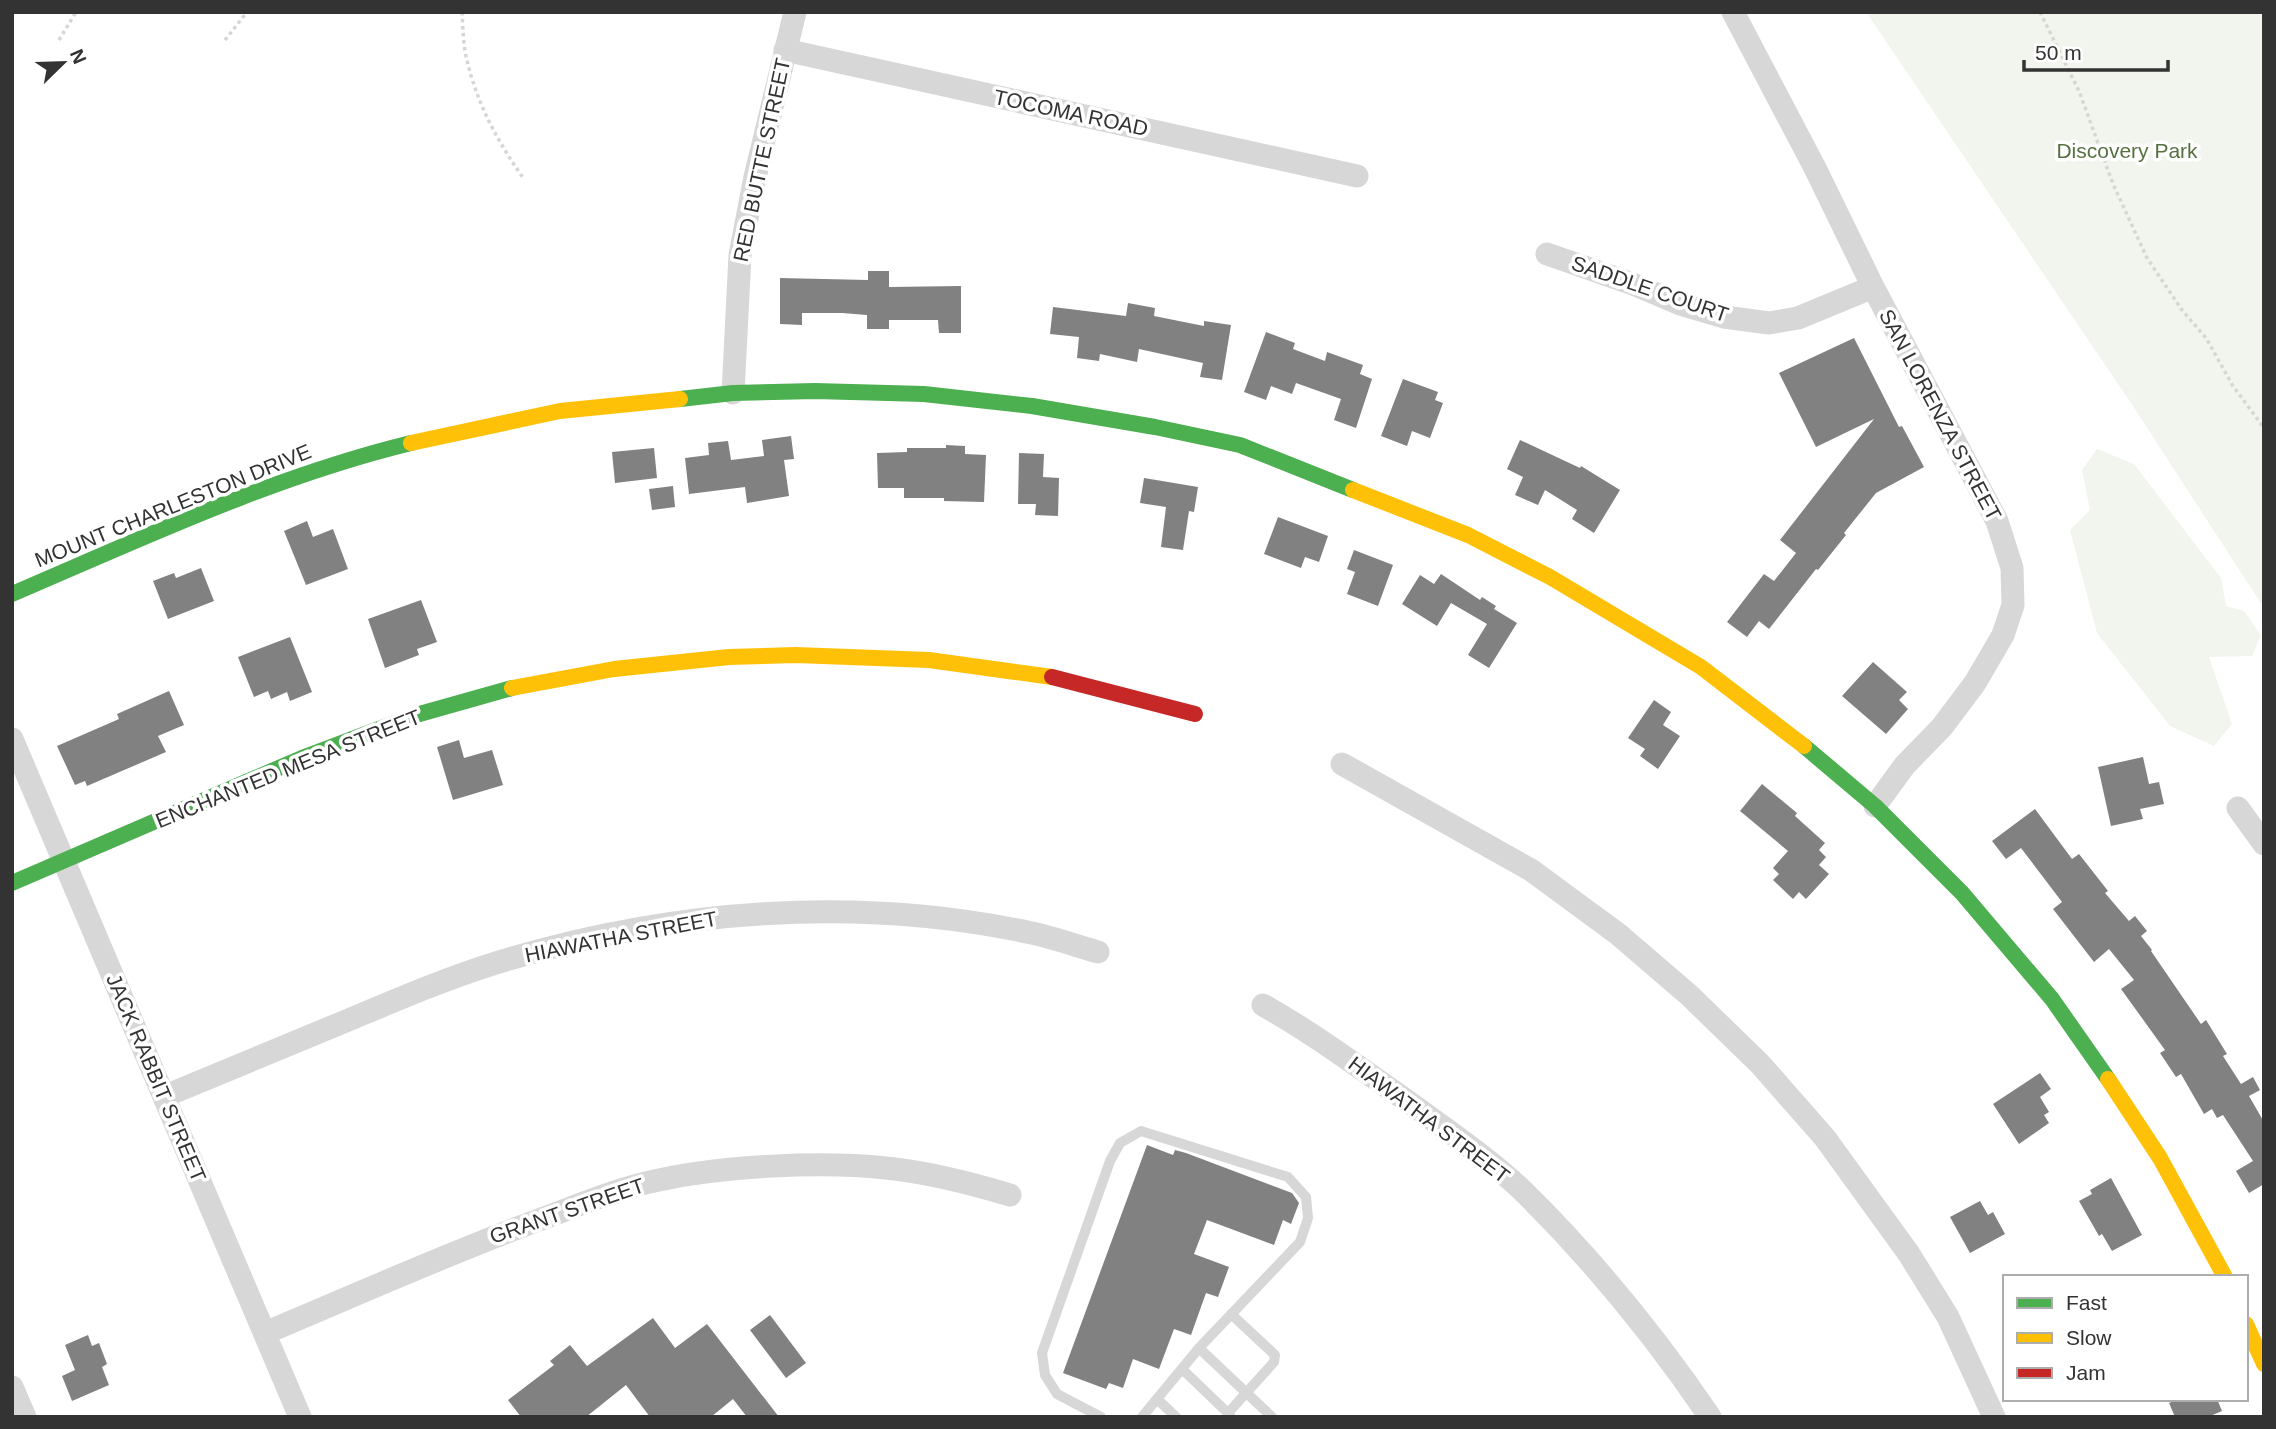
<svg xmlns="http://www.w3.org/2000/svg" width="2276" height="1429" font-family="Arial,sans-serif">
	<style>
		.green { fill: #f1f5ed }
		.building { fill: #818181 }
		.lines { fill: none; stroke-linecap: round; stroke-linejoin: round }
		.path { stroke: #d6d6d6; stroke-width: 3.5; stroke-dasharray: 3.5 3.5; stroke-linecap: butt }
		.lane { stroke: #d7d7d7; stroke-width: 10 }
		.street { stroke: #d7d7d7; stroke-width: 23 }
		.fast { stroke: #4caf50; stroke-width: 16 }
		.slow { stroke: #ffc107; stroke-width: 16 }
		.jam { stroke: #c62828; stroke-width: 16 }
		.labels { text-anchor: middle; stroke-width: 7; stroke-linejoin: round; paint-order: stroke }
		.street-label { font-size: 21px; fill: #333; stroke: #fff }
		.park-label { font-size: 21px; fill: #56703f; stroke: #fff }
	</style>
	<rect width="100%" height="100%" fill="#fff"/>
	<path class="green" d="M1866,12H2264V608L2133,406Z
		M2097,449L2134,464L2221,578L2226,606L2244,611L2261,635L2252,656L2209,657L2232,724L2214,746L2170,726L2097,633L2070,530L2090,510L2082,470Z"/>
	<path class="building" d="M868,271H889V287L961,286V333H939L938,320H889V329H867V315L842,313H802V325L780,324V278L868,280Z
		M1128,303L1155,308L1154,316L1204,326V321L1231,325L1222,380L1200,377L1203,363L1139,349L1137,362L1100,354L1099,361L1077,358L1079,337L1050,334L1053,307L1126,316Z
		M1266,332L1295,343L1293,349L1325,361L1327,352L1363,365L1360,374L1372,379L1356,428L1334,420L1341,399L1296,383L1292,394L1271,386L1266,400L1244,392Z
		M1854,338L1899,427L1902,426L1924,467L1876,493L1844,533L1846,535L1818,570L1816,569L1769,629L1759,621L1747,637L1727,622L1764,574L1774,581L1796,553L1780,540L1874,419L1816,447L1779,373Z
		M1403,379L1438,392L1435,400L1443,403L1430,438L1412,431L1407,446L1381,436Z
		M791,436L794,459L784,460L789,496L747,503L745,487L689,494L685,458L709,455L708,443L728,441L731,460L764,456L762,440Z
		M1520,440L1580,468L1581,466L1620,490L1594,533L1572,519L1577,510L1545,490L1538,505L1515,495L1523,477L1507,469Z
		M946,445L965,446V454L986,455L984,502L944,501V498H904V488H878L877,453L907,452V448H946Z
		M654,448L657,478L615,483L612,452Z
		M1019,453L1044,454L1043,477L1059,478L1058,516L1035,515L1036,504H1018Z
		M1144,478L1198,487L1194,512L1189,511L1183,550L1161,547L1166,507L1140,503Z
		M673,486L675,507L652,510L649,489Z
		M1278,517L1328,536L1319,562L1305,557L1301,568L1264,554Z
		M307,521L313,537L333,529L348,569L306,585L284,531Z
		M1354,550L1393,565L1378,606L1347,594L1355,572L1347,569Z
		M201,568L214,601L168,619L153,581L174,573L176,578Z
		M1441,574L1480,600L1482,597L1496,606L1494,609L1517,623L1489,668L1468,655L1487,624L1451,603L1437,626L1402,604L1420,575L1434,584Z
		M421,600L437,642L417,649L419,655L385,668L368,619Z
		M290,637L312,692L290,701L287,692L271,699L268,691L254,697L238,657Z
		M1873,662L1907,692L1899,700L1908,709L1886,734L1842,696Z
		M169,691L184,725L158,736L166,752L87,786L85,781L75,785L57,746L119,719L117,714Z
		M1654,700L1671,712L1663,725L1680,736L1658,769L1640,756L1645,749L1628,738Z
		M459,740L464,758L492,750L503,785L453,800L437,747Z
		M2143,757L2149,784L2159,782L2164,804L2140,809L2143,819L2111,826L2098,767Z
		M1762,784L1797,813L1795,816L1825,843L1819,850L1826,857L1819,865L1829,874L1806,899L1799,892L1793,899L1773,880L1779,874L1773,868L1788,851L1740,811Z
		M2035,809L2072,859L2079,854L2108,891L2105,893L2129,921L2135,916L2147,931L2141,936L2152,950L2151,951L2201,1024L2206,1020L2227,1054L2223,1056L2241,1084L2253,1077L2260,1090L2249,1096L2264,1122V1184L2249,1193L2236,1171L2253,1161L2223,1115L2217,1118L2212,1109L2204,1114L2181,1074L2176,1077L2160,1053L2165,1050L2121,989L2134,980L2109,949L2094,962L2053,909L2062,902L2021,848L2006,859L1992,841Z
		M2040,1073L2051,1089L2040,1097L2049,1112L2044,1115L2049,1123L2019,1144L1993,1104Z
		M1147,1145L1173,1155L1175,1150L1186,1153L1292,1193L1299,1203L1291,1224L1283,1220L1274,1245L1207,1220L1194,1254L1229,1267L1218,1297L1206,1293L1191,1335L1174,1329L1159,1369L1133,1359L1123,1388L1109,1383L1106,1389L1063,1373Z
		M2111,1178L2142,1235L2112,1251L2102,1234L2099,1236L2079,1201L2092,1194L2090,1190Z
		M1980,1201L1988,1215L1993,1212L2005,1234L1970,1253L1950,1217Z
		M770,1315L806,1363L786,1378L750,1330Z
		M653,1318L675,1348L707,1324L779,1417H747L733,1399L711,1417H650L626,1385L586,1417H521L508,1400L554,1365L550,1361L570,1345L587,1366Z
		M88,1335L92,1346L99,1343L107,1364L102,1367L109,1385L72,1401L62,1376L75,1370L65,1345Z
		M2179,1399H2217L2222,1411L2208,1417H2175L2169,1403Z"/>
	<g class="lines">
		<path class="path" d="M462,12C463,27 463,42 466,56C476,102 497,141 524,179
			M2040,12L2079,91L2113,184L2147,258L2182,310L2206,338L2233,386L2264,428
			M59,40L76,12
			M225,40L247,12"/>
		<path class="lane" d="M1182,1369L1230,1415
			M1157,1399L1176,1417
			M1228,1413L1274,1362L1275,1355L1231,1314
			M1101,1417L1057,1394L1045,1375L1042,1353L1110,1161L1120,1143L1141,1131L1288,1177L1306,1197L1308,1218L1300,1242L1199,1348L1272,1417
			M1142,1417L1199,1348"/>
		<path class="street" d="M1733,12L1815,168L1873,287L1997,521L2012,568L2013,605L2003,635L1975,683L1942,727L1905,765L1875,806
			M785,50L1357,176
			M1547,254L1633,284L1680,304L1724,317L1769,323L1798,318L1873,287
			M733,393L740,255L755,177L795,12
			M12,739L300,1417
			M1342,764L1531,870L1618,934L1689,995L1760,1064L1825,1138L1909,1254L1948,1317L1994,1417
			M2238,808L2264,844
			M1263,1005C1316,1035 1364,1071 1414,1106C1451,1133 1489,1159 1523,1191C1593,1260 1655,1336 1710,1417
			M165,1096C225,1071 286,1046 346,1021C396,1000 447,978 499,962C671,910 855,895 1032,933C1055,938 1077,946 1098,952
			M265,1333C358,1294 449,1253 544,1218C582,1204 619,1188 659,1180C725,1166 819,1161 886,1168C927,1172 970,1183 1010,1195
			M12,1387L25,1417"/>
		<path class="fast" d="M680,399L733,393L815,391L924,394L1032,406L1155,427L1240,445L1353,490
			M12,594C143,538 272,477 411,443
			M1804,746L1875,806L1962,893L2052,999L2108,1079
			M12,883L302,758L416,715L512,688"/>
		<path class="slow" d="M411,443L560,411L680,399
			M1353,490L1468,535L1550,577L1701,667L1804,746
			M512,688L614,669L729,657L796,655L929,660L1052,677
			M2108,1079L2160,1158L2225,1277
			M2246,1324L2264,1364"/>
		<path class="jam" d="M1052,677L1195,714"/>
	</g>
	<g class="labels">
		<g class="street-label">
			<text transform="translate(1071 113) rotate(12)" y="7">TOCOMA ROAD</text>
			<text transform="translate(762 160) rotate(-78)" y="7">RED BUTTE STREET</text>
			<text transform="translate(1650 289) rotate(19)" y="7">SADDLE COURT</text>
			<text transform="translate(1940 415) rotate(62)" y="7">SAN LORENZA STREET</text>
			<text transform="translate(173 506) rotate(-22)" y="7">MOUNT CHARLESTON DRIVE</text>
			<text transform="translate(288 769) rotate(-22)" y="7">ENCHANTED MESA STREET</text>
			<text transform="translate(621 937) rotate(-11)" y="7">HIAWATHA STREET</text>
			<text transform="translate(156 1078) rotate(67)" y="7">JACK RABBIT STREET</text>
			<text transform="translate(1429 1120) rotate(37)" y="7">HIAWATHA STREET</text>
			<text transform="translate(567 1211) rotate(-19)" y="7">GRANT STREET</text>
		</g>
		<g class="park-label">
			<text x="2127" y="158">Discovery Park</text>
		</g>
	</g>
	<rect width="2276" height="1429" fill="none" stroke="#333333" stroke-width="28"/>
	<rect x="2003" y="1275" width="245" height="126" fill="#ffffff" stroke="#adadad" stroke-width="2"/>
	<rect x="2017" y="1298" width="35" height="10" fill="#4caf50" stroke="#adadad" stroke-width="2"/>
	<text x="2066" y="1310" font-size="21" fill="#333333">Fast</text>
	<rect x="2017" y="1333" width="35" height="10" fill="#ffc107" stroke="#adadad" stroke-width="2"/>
	<text x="2066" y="1345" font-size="21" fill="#333333">Slow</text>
	<rect x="2017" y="1368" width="35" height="10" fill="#c62828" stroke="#adadad" stroke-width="2"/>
	<text x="2066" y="1380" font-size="21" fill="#333333">Jam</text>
	<g transform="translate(63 63) rotate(67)" stroke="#ffffff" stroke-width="5" paint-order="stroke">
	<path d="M0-5L12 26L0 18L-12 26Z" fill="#333333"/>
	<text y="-10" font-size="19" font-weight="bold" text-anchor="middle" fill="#333333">N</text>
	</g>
	<path d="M2024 60v10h144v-10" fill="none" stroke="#333333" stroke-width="3.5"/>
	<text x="2035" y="60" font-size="21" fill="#333333" stroke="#ffffff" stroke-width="5" paint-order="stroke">50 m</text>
</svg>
